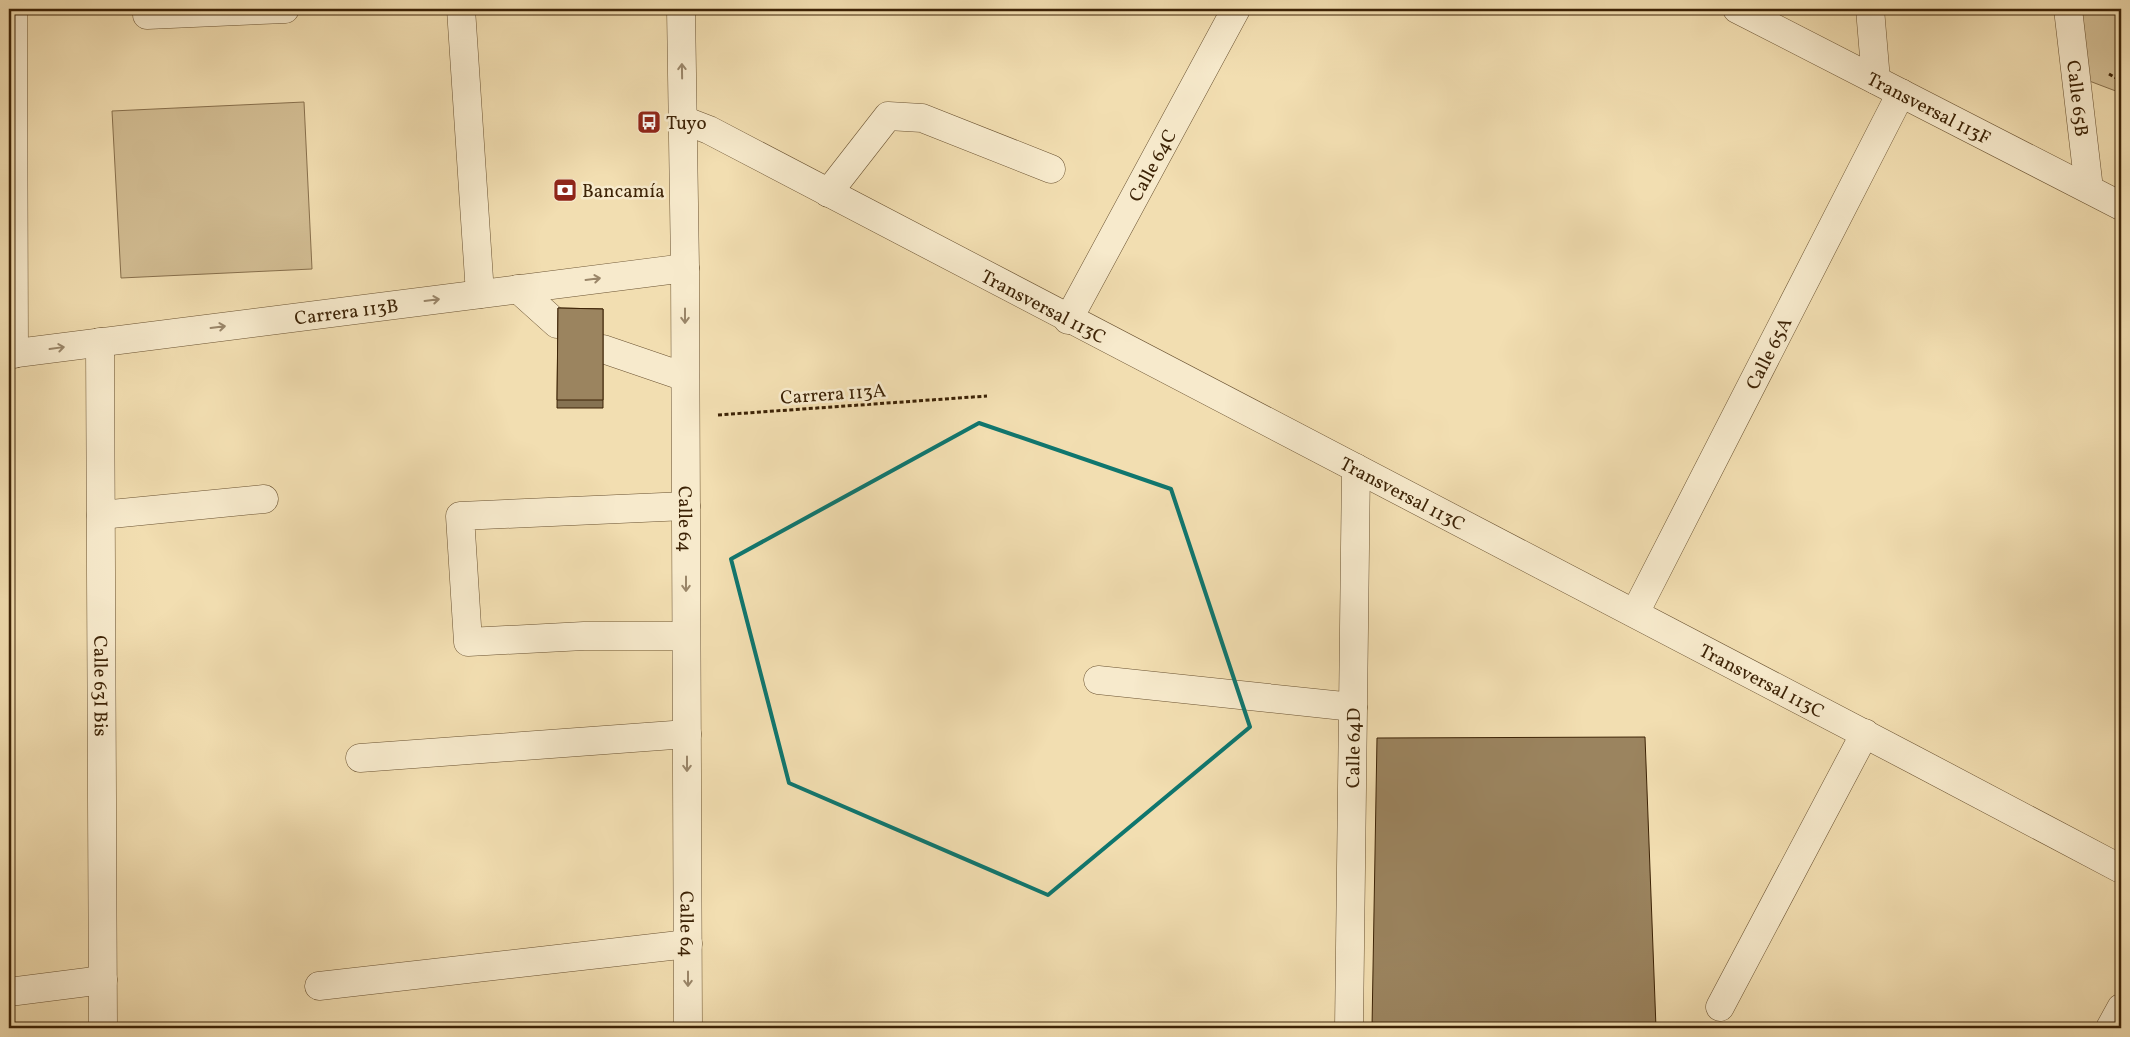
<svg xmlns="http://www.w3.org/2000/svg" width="2130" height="1037" font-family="Vollkorn,serif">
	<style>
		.green { fill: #d3be94; stroke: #88704d }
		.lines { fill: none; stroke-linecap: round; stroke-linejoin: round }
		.minor-casing { stroke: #6a5231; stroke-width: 29 }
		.path { stroke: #3d2306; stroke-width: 3; stroke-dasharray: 4 2.5; stroke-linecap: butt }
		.minor { stroke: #f7eacc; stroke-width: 28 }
		.wall { fill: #857252; stroke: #3d2306 }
		.building { fill: #9b845f; stroke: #3d2306 }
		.oneway { stroke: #9a8669 }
		.marked { fill: none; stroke: #0f766e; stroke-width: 4; stroke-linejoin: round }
		.labels { text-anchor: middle; stroke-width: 5; stroke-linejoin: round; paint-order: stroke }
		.street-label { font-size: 19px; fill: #3d2306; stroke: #f7eacc }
		.poi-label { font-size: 19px; fill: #3d2306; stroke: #f7eacc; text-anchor: start }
	</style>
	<rect width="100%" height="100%" fill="#f2deb1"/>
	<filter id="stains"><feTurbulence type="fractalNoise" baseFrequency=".004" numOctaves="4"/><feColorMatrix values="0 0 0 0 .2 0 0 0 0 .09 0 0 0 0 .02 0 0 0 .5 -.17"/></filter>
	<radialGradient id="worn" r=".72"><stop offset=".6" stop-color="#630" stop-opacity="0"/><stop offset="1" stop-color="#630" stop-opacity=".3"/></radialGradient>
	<path class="green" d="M2080,9H2121V93L2084,79Z
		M304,102L312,269L121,278L112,111Z"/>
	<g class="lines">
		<g class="minor-casing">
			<g id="minor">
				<path d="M13,9L14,354"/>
				<path d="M147,9V15L285,9"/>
				<path d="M461,9L480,294"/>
				<path id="s1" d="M681,9L685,268L688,1028"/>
				<path id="s2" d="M1737,9L2121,206"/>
				<path d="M1870,9L1876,80"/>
				<path id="s3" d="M2068,9L2089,189"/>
				<path id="s4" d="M683,120L709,130C1179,379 1652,620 2121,869"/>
				<path d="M828,193L888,116L922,118L1051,169"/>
				<path d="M518,289L557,324"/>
				<path id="s5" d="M1068,320L1236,9"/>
				<path id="s6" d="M100,342L103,1028"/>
				<path d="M603,349L685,377"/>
				<path id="s7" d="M9,354L685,268"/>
				<path d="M686,506L460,516L468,642L584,636H686"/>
				<path d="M101,515L264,499"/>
				<path id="s8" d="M1635,613L1901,93"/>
				<path d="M1098,680L1353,707"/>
				<path d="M360,758L687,734"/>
				<path d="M319,986L688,944"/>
				<path d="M9,992L103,980"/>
				<path d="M1720,1007L1865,733"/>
				<path id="s9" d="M1349,1028L1356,468"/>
				<path d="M2110,1028L2121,1008"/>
			</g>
		</g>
		<path class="path" d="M2109,74L2121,81
			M718,415L987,396"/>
		<use href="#minor" class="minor"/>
	</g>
	<path class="wall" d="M558,308L603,309V408H557Z"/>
	<path class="building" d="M558,308L603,309V400H557Z
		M1645,737L1656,1028H1372L1377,738Z"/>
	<defs><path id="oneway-shaft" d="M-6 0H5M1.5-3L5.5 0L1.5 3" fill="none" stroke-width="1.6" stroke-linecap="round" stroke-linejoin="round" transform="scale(1.25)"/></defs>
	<g class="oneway">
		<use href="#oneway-shaft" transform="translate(682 71) rotate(-91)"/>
		<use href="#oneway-shaft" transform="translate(593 279) rotate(-7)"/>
		<use href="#oneway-shaft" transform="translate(432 300) rotate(-7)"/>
		<use href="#oneway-shaft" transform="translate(685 316) rotate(90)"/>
		<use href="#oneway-shaft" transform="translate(218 327) rotate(-7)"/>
		<use href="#oneway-shaft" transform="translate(57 348) rotate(-8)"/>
		<use href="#oneway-shaft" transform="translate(686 584) rotate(90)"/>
		<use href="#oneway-shaft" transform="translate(687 764) rotate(90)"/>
		<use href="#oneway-shaft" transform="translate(688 979) rotate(90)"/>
	</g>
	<path class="marked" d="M979,423L1171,489L1250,727L1048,895L789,783L731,559Z"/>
	<defs>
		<g id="bus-square" transform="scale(1.25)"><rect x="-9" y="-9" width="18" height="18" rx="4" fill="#8f2418" stroke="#f7eacc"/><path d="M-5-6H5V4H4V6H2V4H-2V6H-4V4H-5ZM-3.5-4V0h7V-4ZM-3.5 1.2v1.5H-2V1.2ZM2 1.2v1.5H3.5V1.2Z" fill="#fff"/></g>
		<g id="bank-square" transform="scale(1.25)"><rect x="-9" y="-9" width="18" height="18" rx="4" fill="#8f2418" stroke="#f7eacc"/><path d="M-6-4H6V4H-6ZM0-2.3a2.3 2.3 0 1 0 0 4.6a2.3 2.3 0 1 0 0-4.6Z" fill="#fff"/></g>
	</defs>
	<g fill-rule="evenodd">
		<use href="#bus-square" x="649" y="122"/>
		<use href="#bank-square" x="565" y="190"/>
	</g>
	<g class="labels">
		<g class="street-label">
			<text dy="7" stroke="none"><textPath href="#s3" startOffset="90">Calle 65B</textPath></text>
			<text dy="7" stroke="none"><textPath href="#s2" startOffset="216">Transversal 113F</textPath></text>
			<text dy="7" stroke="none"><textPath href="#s5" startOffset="176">Calle 64C</textPath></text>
			<text dy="7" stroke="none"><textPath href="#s4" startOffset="406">Transversal 113C</textPath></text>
			<text dy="7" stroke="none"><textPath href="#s7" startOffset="340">Carrera 113B</textPath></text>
			<text dy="7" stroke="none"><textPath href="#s8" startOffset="292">Calle 65A</textPath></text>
			<text transform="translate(833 393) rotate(-4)" y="7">Carrera 113A</text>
			<text dy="7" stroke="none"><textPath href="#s4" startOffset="811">Transversal 113C</textPath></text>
			<text dy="7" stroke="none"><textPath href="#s1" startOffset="510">Calle 64</textPath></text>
			<text dy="7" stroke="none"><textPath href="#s4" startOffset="1216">Transversal 113C</textPath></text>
			<text dy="7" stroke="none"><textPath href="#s6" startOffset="344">Calle 63I Bis</textPath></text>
			<text dy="7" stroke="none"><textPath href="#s9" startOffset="280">Calle 64D</textPath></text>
			<text dy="7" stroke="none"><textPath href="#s1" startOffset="915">Calle 64</textPath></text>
		</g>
		<g class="poi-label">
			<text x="666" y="129">Tuyo</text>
			<text x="582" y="197">Bancamía</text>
		</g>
	</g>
	<rect width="2130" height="1037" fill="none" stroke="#f2deb1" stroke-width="30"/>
	<rect x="10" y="10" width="2110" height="1017" fill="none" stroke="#3d2306" stroke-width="2.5"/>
	<rect x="15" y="15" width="2100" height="1007" fill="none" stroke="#3d2306"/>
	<rect width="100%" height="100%" filter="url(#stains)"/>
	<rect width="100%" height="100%" fill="url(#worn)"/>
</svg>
